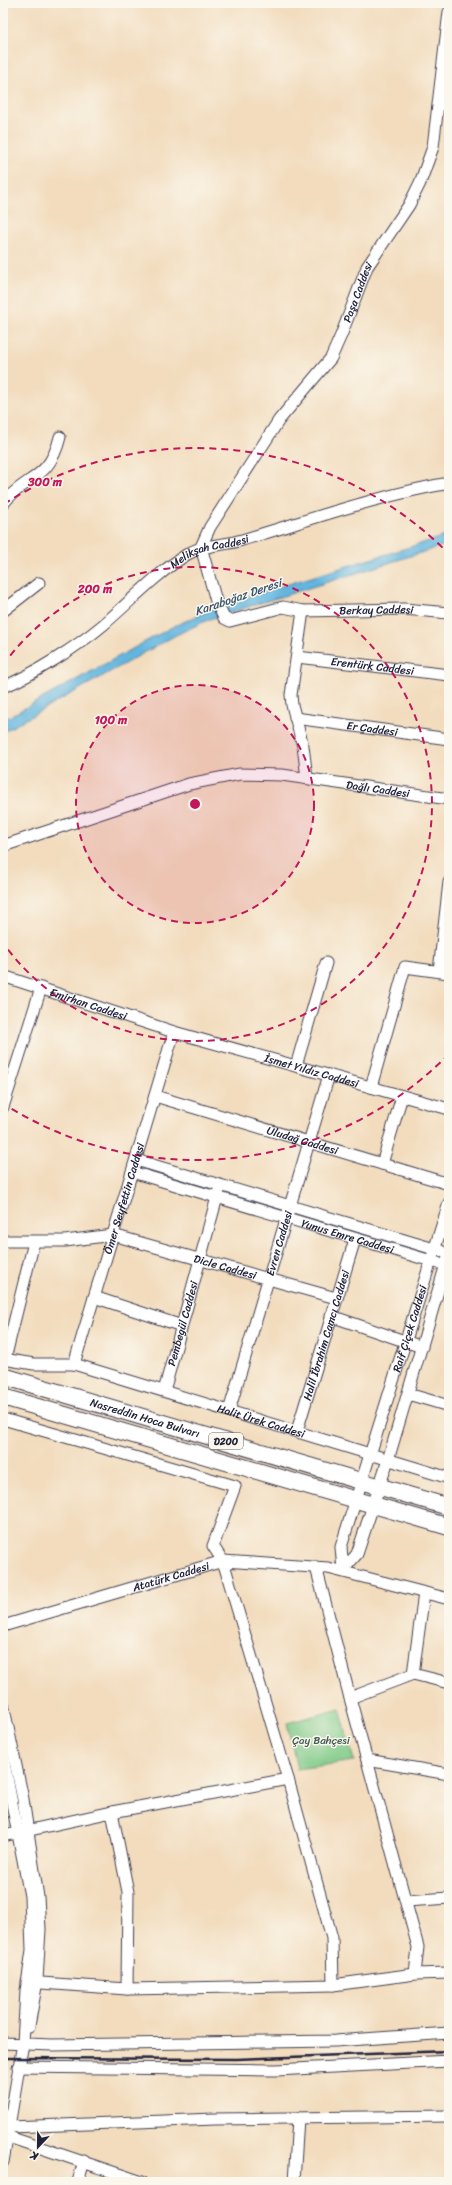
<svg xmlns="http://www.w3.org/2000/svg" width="452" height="2185" font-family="Sriracha,sans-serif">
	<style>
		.green { fill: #7ec987; stroke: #507661 }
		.water { fill: #62b5de; stroke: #426c8c }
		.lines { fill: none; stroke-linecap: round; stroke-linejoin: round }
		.minor-casing { stroke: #413e4e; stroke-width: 13 }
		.highway-casing { stroke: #413e4e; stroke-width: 18 }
		.minor { stroke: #fff; stroke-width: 11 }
		.highway { stroke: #fff; stroke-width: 16 }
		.rail { stroke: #22223b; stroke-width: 2.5 }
		.ring { fill: none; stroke: #c2185b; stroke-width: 2; stroke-dasharray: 7 5 }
		.labels { text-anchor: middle; stroke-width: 3; stroke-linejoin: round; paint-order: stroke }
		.shield { fill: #fbf7ec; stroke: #636270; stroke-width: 1 }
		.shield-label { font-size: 10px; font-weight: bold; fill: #22223b }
		.street-label { font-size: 11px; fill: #22223b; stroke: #fbf7ec }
		.park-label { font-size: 11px; fill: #425c56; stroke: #fbf7ec }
		.water-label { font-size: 12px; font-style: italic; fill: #385574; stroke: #fbf7ec }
		.centre { fill: #c2185b; stroke: #fbf7ec; stroke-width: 2 }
		.ring-label { font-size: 12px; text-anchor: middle; font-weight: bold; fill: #c2185b; stroke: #fbf7ec; stroke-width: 3; stroke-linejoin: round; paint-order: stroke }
	</style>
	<rect width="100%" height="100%" fill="#fbf7ec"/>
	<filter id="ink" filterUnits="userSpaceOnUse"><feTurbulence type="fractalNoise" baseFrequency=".025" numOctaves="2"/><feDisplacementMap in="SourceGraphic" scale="8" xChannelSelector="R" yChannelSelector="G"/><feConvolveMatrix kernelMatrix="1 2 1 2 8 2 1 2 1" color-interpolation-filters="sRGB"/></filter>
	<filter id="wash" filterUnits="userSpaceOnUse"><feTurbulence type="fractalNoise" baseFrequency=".012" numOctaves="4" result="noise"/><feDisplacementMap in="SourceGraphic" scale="16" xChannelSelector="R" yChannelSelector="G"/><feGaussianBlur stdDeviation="0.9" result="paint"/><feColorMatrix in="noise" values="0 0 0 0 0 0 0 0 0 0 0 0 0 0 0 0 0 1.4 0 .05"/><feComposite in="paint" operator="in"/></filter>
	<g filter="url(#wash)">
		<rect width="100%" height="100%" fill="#f2dcbd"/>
		<path class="green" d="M340,1709L354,1761L297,1769L287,1723Z"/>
		<path class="water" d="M449,535V544L210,619L176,635L3,732V720L172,627L226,603Z"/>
	</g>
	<g filter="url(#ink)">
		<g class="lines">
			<g class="minor-casing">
				<g id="minor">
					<path d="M3,504C25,475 49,482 60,437"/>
					<path id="s1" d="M201,547L210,527L279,420L331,358L342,333L367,267L409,205L420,183L433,147L449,12"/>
					<path id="s2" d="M201,547L216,601L224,618L230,621L283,607L303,611L404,609L449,613"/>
					<path d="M3,611L39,583"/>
					<path d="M303,611L291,695L292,705L303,746L307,778"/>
					<path id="s3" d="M297,657L449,675"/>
					<path id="s4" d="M3,687C33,675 78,646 103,625C131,601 155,575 186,555C203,544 223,546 242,540C309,520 380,495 449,483"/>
					<path id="s5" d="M295,718L449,739"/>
					<path id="s6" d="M3,846L189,784L240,774L282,775L449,799"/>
					<path d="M439,971L449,882"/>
					<path id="s7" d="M3,976L174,1032L449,1109"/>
					<path d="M296,1066L326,963"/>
					<path d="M371,1087L405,967L449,973"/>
					<path id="s8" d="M155,1096L449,1184"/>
					<path d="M3,1107L41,988"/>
					<path d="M136,1160L441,1251"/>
					<path d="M382,1164L402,1096"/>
					<path id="s9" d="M132,1172L438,1263"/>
					<path id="s10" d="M3,1241H65L113,1235L336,1298"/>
					<path d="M94,1297L182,1326"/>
					<path d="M331,1316L422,1347"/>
					<path id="s11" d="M3,1359L34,1364H74L449,1478"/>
					<path d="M5,1359L34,1242"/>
					<path id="s12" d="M74,1364L174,1032"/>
					<path id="s13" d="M164,1391L219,1190"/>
					<path d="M408,1394L449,1406"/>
					<path id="s14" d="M229,1411L329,1075"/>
					<path d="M3,1419L235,1486L213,1546L223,1561L288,1779L332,1938L333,1985"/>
					<path id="s15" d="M297,1431L355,1239"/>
					<path d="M316,1567L350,1698L418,1947L415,1974"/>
					<path id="s16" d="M343,1570L341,1547L449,1203"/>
					<path d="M343,1570L357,1554L388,1460L449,1254"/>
					<path id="s17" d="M3,1626L223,1561L328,1568L449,1599"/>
					<path d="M413,1674L424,1593"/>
					<path d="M350,1698L413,1674L449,1683"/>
					<path d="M3,1704L23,1799L38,1897L40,1929L37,1981L29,2026"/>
					<path d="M3,1757L30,1896L32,1950L26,1991L23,2043L3,2162"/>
					<path d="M367,1760L449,1774"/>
					<path d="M112,1812L128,1892L127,1989"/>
					<path d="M3,1836L112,1812L288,1779"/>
					<path d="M406,1901L449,1898"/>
					<path d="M27,1982L127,1989L333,1985L415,1974L449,1973"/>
					<path d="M3,2043L52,2045L335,2041L449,2033"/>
					<path d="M18,2067L276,2070L449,2061"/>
					<path d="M10,2127L215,2119L449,2116"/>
					<path d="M3,2135L142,2182"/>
					<path d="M78,2182L84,2161"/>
					<path d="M294,2182L298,2118"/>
				</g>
			</g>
			<g class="highway-casing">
				<g id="highway">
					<path id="s18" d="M3,1376L449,1507"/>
					<path d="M3,1397L449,1527"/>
				</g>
			</g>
			<use href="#minor" class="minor"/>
			<use href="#highway" class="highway"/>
			<path class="rail" d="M3,2058L237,2059L449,2051"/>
		</g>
	</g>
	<circle cx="195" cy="804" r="119" fill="#c2185b" fill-opacity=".12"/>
	<g class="ring">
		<circle cx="195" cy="804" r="119"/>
		<path d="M3 665A237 237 0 1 1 3 943"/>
		<path d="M449 1054A356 356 0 0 1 4 1104M4 504A356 356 0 0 1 449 554"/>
	</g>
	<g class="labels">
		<rect class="shield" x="209" y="1433" width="34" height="16" rx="3"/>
		<g class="shield-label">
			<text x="226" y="1445">D200</text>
		</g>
		<g class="street-label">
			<text dy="4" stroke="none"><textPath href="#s1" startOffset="301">Paşa Caddesi</textPath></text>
			<text dy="4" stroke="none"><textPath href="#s4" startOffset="250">Melikşah Caddesi</textPath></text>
			<text dy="4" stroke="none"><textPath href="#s2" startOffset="230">Berkay Caddesi</textPath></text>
			<text dy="4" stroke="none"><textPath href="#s3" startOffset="76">Erentürk Caddesi</textPath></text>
			<text dy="4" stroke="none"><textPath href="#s5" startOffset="78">Er Caddesi</textPath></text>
			<text dy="4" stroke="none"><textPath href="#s6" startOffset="387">Dağlı Caddesi</textPath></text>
			<text dy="4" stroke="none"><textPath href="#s7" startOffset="90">Emirhan Caddesi</textPath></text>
			<text dy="4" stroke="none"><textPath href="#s7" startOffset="323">İsmet Yıldız Caddesi</textPath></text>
			<text dy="4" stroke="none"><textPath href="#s8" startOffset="154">Uludağ Caddesi</textPath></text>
			<text dy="4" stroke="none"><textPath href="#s12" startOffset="173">Ömer Seyfettin Caddesi</textPath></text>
			<text dy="4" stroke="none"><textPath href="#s9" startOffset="225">Yunus Emre Caddesi</textPath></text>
			<text dy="4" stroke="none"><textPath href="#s14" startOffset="175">Evren Caddesi</textPath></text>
			<text dy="4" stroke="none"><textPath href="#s10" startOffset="227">Dicle Caddesi</textPath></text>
			<text dy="4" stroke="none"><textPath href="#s13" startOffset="70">Pembegül Caddesi</textPath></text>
			<text dy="4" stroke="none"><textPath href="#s16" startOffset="252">Raif Çiçek Caddesi</textPath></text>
			<text dy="4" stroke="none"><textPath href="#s15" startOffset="100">Halil İbrahim Camcı Caddesi</textPath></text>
			<text dy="4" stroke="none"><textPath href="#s18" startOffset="148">Nasreddin Hoca Bulvarı</textPath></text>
			<text dy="4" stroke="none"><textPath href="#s11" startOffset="267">Halit Ürek Caddesi</textPath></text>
			<text dy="4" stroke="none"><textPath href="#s17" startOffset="175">Atatürk Caddesi</textPath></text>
		</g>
		<g class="park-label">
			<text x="321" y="1744">Çay Bahçesi</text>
		</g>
		<g class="water-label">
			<text transform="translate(238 597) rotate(-19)" y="4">Karaboğaz Deresi</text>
		</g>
	</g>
	<circle cx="195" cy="804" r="6" class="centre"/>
	<g class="ring-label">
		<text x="45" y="486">300 m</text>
		<text x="95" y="593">200 m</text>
		<text x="111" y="724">100 m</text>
	</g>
	<rect width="452" height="2185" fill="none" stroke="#fbf7ec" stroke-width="16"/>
	<g transform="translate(38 2147) rotate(202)" stroke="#fbf7ec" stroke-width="3" paint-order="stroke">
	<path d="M0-3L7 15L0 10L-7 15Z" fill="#22223b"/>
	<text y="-6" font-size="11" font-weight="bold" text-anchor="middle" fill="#22223b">K</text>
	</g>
</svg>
